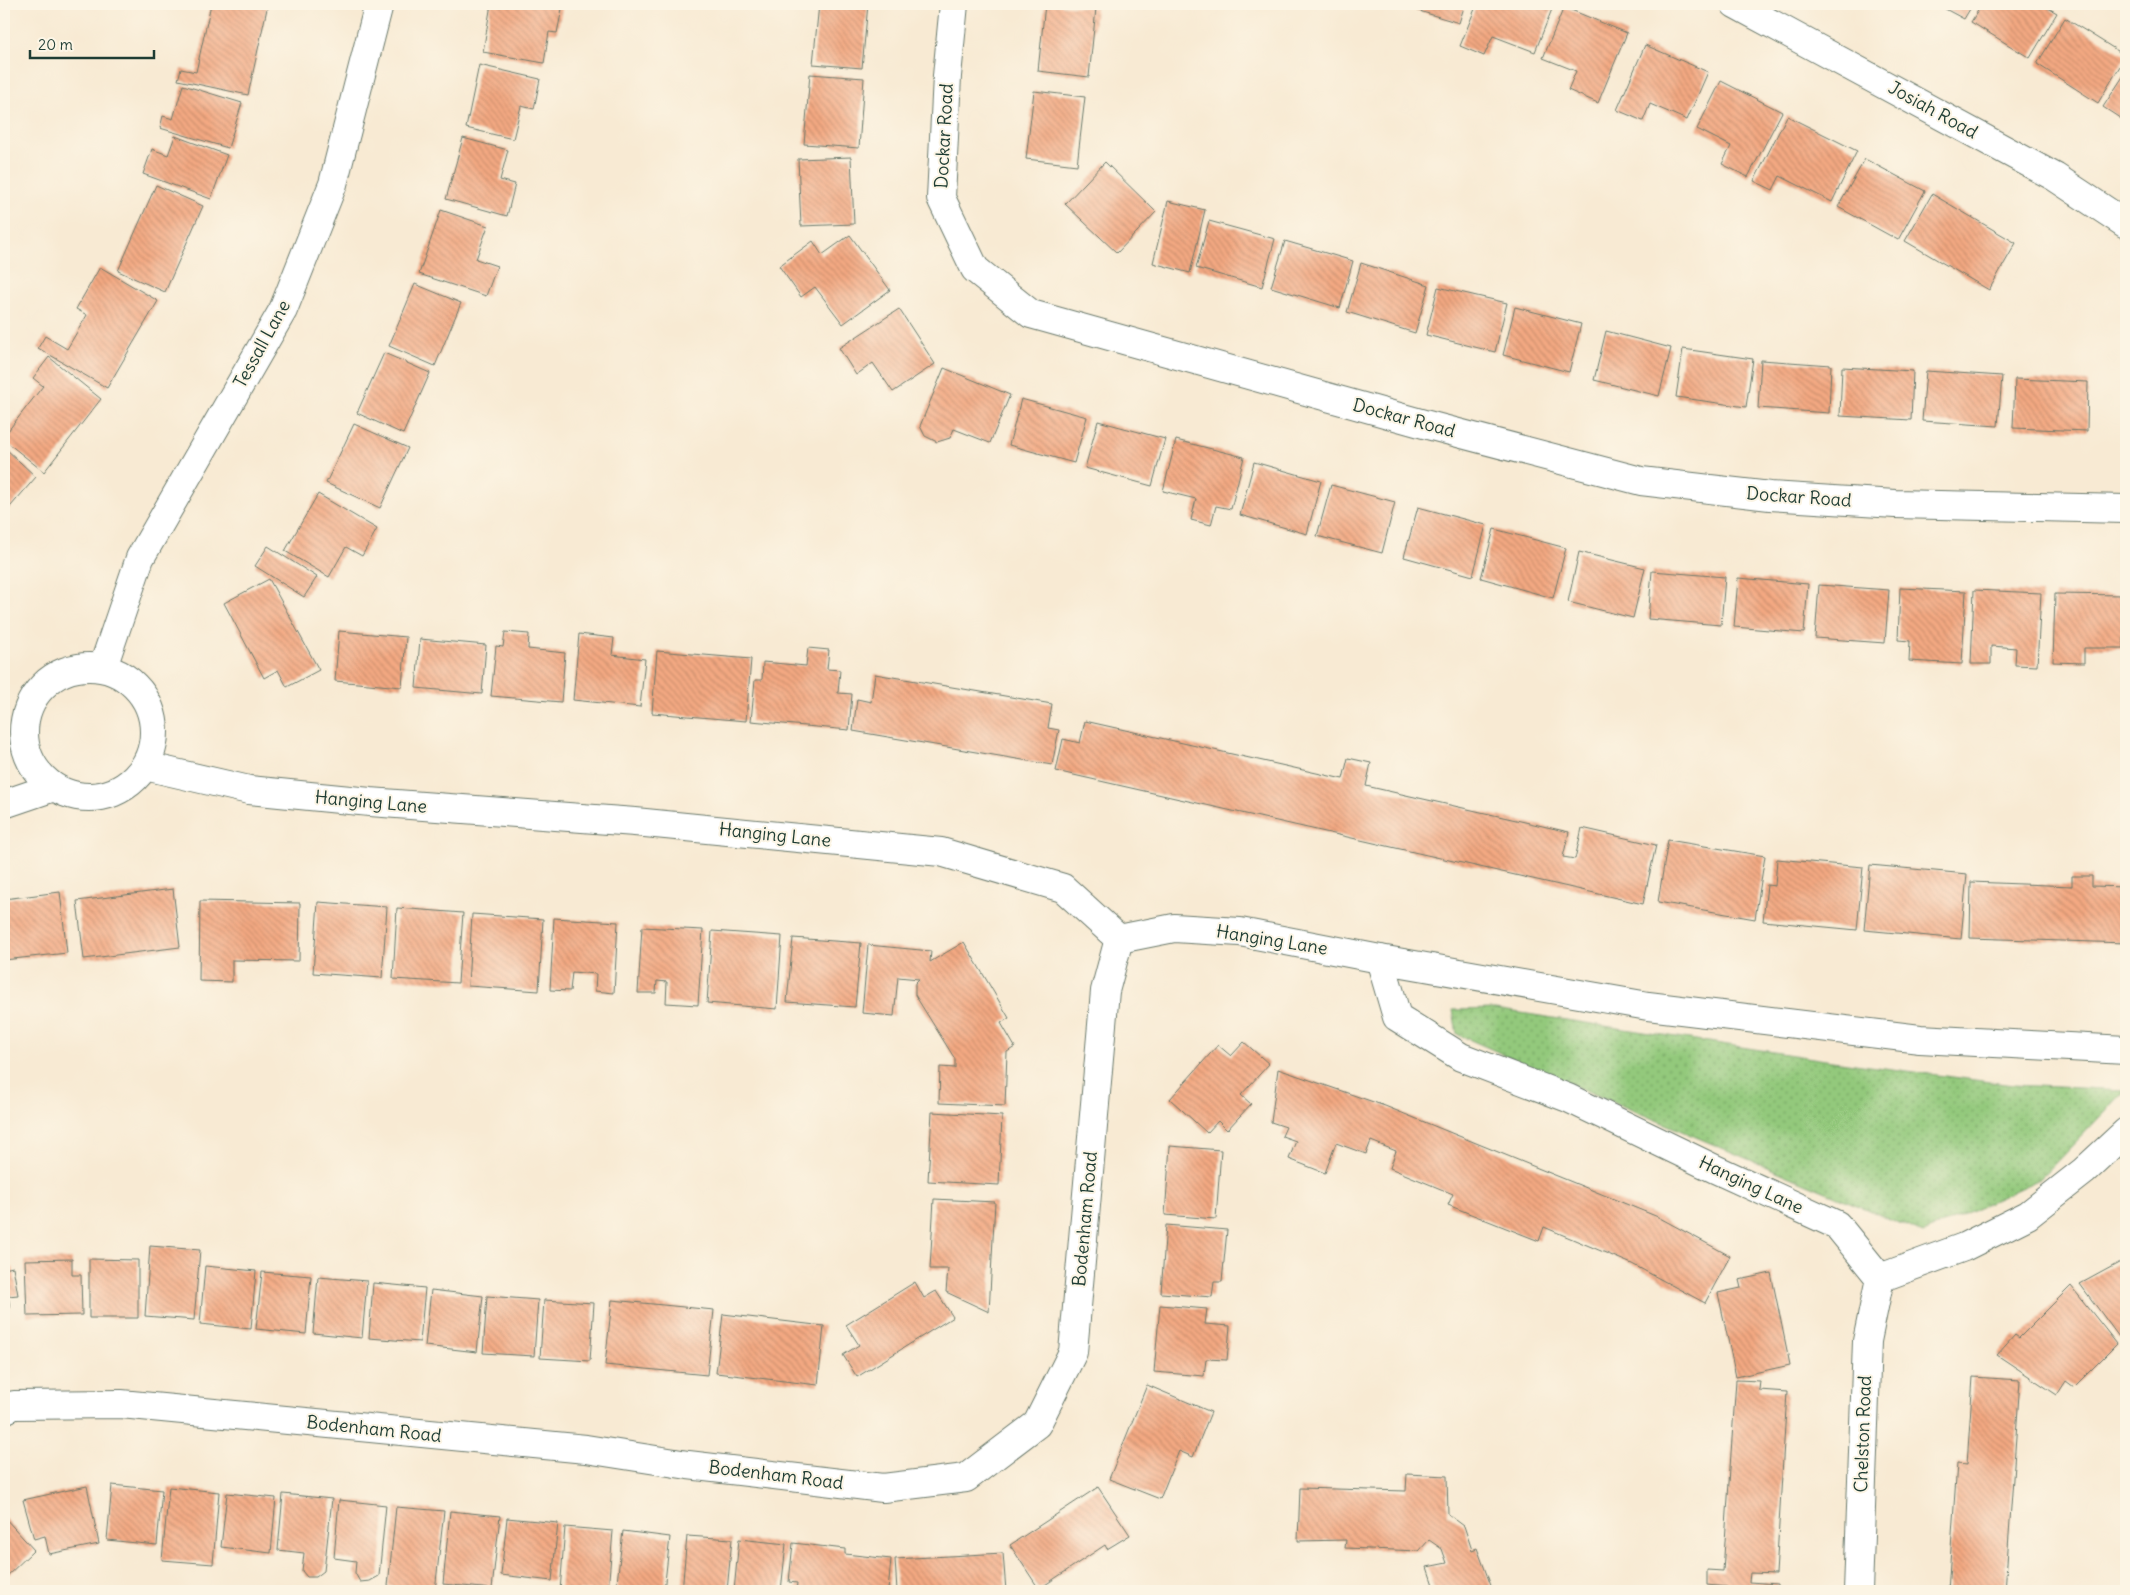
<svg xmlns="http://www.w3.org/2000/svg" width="2130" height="1595" font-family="Delius,sans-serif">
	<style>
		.grass { fill: url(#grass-dots); stroke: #598358 }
		.building { fill: url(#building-back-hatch) }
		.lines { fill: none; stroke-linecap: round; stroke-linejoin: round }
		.minor-casing { stroke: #6b7a6c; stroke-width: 30 }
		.tertiary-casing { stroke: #6b7a6c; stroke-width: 30 }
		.minor { stroke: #fff; stroke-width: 28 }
		.tertiary { stroke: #fff; stroke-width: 28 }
		.labels { text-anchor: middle; stroke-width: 4; stroke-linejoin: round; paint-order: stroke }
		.street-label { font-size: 18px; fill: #1f3d34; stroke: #fcf5e5 }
	</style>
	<defs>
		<pattern id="grass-dots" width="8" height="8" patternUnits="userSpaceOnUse" patternTransform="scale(1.25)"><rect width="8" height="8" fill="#93c97b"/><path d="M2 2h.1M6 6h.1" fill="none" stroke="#77a466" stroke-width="1.8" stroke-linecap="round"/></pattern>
		<pattern id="building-back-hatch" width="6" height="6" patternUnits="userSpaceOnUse" patternTransform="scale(1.25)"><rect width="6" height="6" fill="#f4a982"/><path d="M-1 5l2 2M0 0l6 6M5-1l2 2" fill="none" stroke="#c58b6b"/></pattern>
	</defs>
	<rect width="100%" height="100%" fill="#fcf5e5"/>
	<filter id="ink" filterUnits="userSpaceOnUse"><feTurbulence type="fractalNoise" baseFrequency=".02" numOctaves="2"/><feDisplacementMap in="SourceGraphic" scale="10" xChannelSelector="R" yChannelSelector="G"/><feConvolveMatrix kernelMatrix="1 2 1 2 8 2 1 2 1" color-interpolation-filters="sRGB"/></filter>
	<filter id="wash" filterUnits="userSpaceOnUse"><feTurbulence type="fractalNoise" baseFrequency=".0096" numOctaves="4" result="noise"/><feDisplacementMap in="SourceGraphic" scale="20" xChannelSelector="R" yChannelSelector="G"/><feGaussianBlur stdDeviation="1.12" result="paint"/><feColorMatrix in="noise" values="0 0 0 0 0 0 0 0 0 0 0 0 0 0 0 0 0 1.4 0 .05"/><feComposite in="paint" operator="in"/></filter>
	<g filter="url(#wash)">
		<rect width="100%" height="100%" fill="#f8ead3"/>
		<path class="grass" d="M1495,1009L1832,1061L2013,1085L2126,1090L2040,1179L1923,1233L1561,1080L1457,1034L1453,1010Z"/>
		<g id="blocks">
			<path class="building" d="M211,4H268L248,95L178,80L181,69L196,72Z
				M491,4H563L557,33L549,32L544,63L483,52Z
				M819,4H868L862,68L813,64Z
				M1045,4L1096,8L1089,77L1038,71Z
				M1396,4H1465L1459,23Z
				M1477,4H1554L1535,52L1493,36L1484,56L1460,46Z
				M1936,4H1973L1964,19Z
				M1982,4H2041L2057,13L2030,58L1971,22Z
				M1564,7L1627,33L1598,103L1568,90L1576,71L1543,58Z
				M2065,18L2126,56L2098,103L2037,64Z
				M1645,45L1708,72L1687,120L1650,104L1643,121L1617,110Z
				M479,65L540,79L534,109L521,106L513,139L466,128Z
				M2126,72V122L2103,107Z
				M810,74L864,78L859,148L804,144Z
				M1721,81L1782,112L1748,177L1722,164L1731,146L1697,129Z
				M183,85L242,103L228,148L160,128L163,116L173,119Z
				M1034,91L1085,97L1077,165L1026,159Z
				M1787,116L1857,151L1832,202L1780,176L1773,190L1754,181Z
				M175,136L227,155L211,199L143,174L152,149L168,155Z
				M463,138L508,150L500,180L515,184L507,216L446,199Z
				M851,157L854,224L801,226L798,159Z
				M1865,159L1925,191L1898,240L1838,207Z
				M1105,162L1156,212L1117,253L1065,204Z
				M156,185L203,206L165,292L118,271Z
				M1932,194L2016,243L1989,290L1905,241Z
				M1168,201L1205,210L1190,273L1153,263Z
				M441,210L488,226L476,259L497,266L486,296L419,274Z
				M1209,221L1275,239L1262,287L1196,268Z
				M850,235L890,290L843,324L815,287L801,297L779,266L813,241L822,255Z
				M1285,241L1353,261L1340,308L1271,287Z
				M1361,263L1429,285L1415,333L1347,312Z
				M100,267L158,301L107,388L38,348L45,336L67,349L87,315L76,309Z
				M415,284L461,303L435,366L389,346Z
				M1438,287L1507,303L1495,352L1426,335Z
				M1515,307L1581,324L1569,372L1503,355Z
				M899,309L935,364L893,392L873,363L856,375L839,348Z
				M1606,331L1671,348L1659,396L1594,380Z
				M1683,349L1753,359L1746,407L1676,397Z
				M384,353L430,373L403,434L357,413Z
				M49,357L101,399L44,472L4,440V436L43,386L33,378Z
				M1761,360L1831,365L1829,413L1758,408Z
				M1842,367L1913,371L1911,420L1840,416Z
				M944,368L1010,395L990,443L954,429L950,438L937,442L925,436L920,426Z
				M1926,371L2002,376L1998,426L1922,421Z
				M2015,379L2088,382L2087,431L2013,428Z
				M1021,399L1087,417L1074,463L1009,445Z
				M1098,421L1165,439L1152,486L1085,468Z
				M354,424L408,448L380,508L326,483Z
				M1176,440L1244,457L1231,509L1216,506L1211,525L1191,520L1196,499L1163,491Z
				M4,447L36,477L4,514Z
				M1254,462L1321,481L1307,534L1240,515Z
				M1331,485L1395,502L1382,553L1317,536Z
				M318,494L377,529L362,556L346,547L329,577L285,551Z
				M1418,507L1486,525L1473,576L1404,557Z
				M1494,529L1566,548L1553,598L1481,578Z
				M268,546L317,577L304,597L255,566Z
				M1579,552L1645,568L1633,618L1568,602Z
				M1652,571L1725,577L1721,625L1648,619Z
				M1738,578L1808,584L1804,633L1734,627Z
				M269,579L319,670L287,687L278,670L264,678L224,603Z
				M1819,585L1889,590L1885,643L1815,638Z
				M1900,588L1966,591L1962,664L1909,661L1910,641L1898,640Z
				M1974,590L2041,593L2037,666L2015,665L2016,648L1991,646V664H1971Z
				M2055,594L2125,595L2123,648H2084V663L2053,662Z
				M339,631L406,637L402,687L335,681Z
				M505,632L529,634L528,649L565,653L561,702L491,696L496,646L503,647Z
				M579,634L614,638L612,655L645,659L640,707L573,700Z
				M420,639L486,645L482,694L416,688Z
				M808,648L829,650L827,669L840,670L838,693L852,694L849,730L751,721L755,680H762L763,662L806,666Z
				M657,651L751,659L746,721L652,713Z
				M875,674L1052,704L1048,728L1059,730L1052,765L853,731L857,699L871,702Z
				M1085,721L1343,779L1348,758L1371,763L1366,786L1569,832L1563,857L1575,859L1582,828L1656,845L1643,904L1056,771L1063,739L1080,743Z
				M1668,840L1765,856L1755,919L1658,902Z
				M1777,859L1863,867L1857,930L1763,921L1767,885L1775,886Z
				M1870,865L1967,874L1961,939L1864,930Z
				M2072,876H2092V886L2126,887V943L1970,938L1971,882L2072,886Z
				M173,889L180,947L84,959L77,901Z
				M60,892L67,953L4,960V899Z
				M200,901L300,903L299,961L232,960V982L199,981Z
				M318,902L387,907L382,978L313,973Z
				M397,908L463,913L458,983L393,979Z
				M472,914L543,919L539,991L468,986Z
				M554,918L618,922L614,993L595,991L596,974L572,972L570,991L550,990Z
				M642,927L703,930L698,1005L666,1003L667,982L657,981L656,993H638Z
				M712,931L782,936L777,1009L707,1003Z
				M793,938L861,943L855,1007L787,1002Z
				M964,942L1009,1018L1001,1023L1015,1047L1007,1052L1005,1106L939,1103L940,1067L955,1068V1059L915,995V983L919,979L898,977L894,1016L862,1013L868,945L931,951L930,962Z
				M1244,1042L1269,1064L1241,1095L1251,1104L1227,1130L1218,1121L1207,1133L1170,1099L1218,1045L1231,1056Z
				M1278,1069L1385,1106L1658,1217L1730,1256L1705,1303L1632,1264L1544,1227L1539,1241L1448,1205L1453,1194L1390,1168L1396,1151L1371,1141L1366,1154L1336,1143L1325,1173L1289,1159L1296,1141L1282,1136L1286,1127L1271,1122Z
				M932,1112L1002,1116L999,1185L928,1181Z
				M1170,1146L1221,1150L1216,1219L1165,1215Z
				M934,1199L995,1202L989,1312L946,1292L948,1269H930Z
				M1166,1225L1227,1230L1222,1282H1214L1212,1297L1161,1293Z
				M150,1246L200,1250L194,1320L145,1316Z
				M72,1259V1275H81L82,1315L27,1316L25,1260Z
				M89,1259L138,1260V1318H89Z
				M2126,1259V1333L2119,1337L2080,1284Z
				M205,1266L256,1271L251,1329L200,1324Z
				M13,1267L18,1295L8,1296L10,1307L4,1308V1269Z
				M262,1272L311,1276L306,1334L256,1329Z
				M1771,1273L1790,1365L1736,1377L1718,1293L1741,1288L1739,1280Z
				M318,1277L367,1281L362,1338L313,1333Z
				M915,1282L924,1298L936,1291L953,1317L857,1377L843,1355L859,1345L846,1325Z
				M373,1283L425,1288L420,1342L369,1338Z
				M2071,1286L2117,1344L2074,1387L2066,1381L2057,1395L1997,1355L2015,1335L2019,1338Z
				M431,1290L483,1296L477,1352L425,1346Z
				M487,1296L538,1300L534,1356L483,1353Z
				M544,1300L594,1303L590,1361L540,1358Z
				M612,1300L714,1310L707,1375L605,1365Z
				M1160,1305L1207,1309L1205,1324L1230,1326L1227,1360L1206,1359L1204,1376L1154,1372Z
				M723,1314L824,1326L818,1385L716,1373Z
				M1973,1377L2020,1380L2005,1591H1948L1957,1463L1967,1464Z
				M1736,1380L1760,1381L1759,1390L1787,1392L1776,1574L1750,1573L1749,1582L1778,1584V1591H1726L1727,1587L1707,1585V1570L1723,1571Z
				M1147,1385L1211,1412L1193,1457L1179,1451L1160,1499L1109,1479Z
				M1407,1474L1447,1476L1448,1514L1464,1526L1472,1550L1477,1548L1493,1591H1435L1427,1567L1447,1563L1442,1549L1429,1540L1419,1551L1345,1548L1346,1540L1298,1541L1300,1488L1406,1491Z
				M112,1485L162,1490L157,1545L107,1540Z
				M87,1486L99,1544L49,1554L45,1536L34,1539L23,1500Z
				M169,1487L219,1492L213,1564L162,1560Z
				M1098,1487L1130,1535L1107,1549L1105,1545L1039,1589L1010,1545Z
				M227,1493L276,1498L271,1553L221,1547Z
				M283,1494L332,1499L324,1571L316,1577H307L302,1571L304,1553L278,1550Z
				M339,1500L386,1505L379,1576L370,1581L360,1582L355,1573L356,1561L334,1558Z
				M396,1507L444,1511L435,1591H393L394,1587L388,1586Z
				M450,1511L500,1516L492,1589L443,1584Z
				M4,1517L34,1550L4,1579Z
				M507,1518L558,1523L552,1581L501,1575Z
				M565,1527L613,1531L608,1591H560Z
				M623,1531L670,1537L664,1591H616Z
				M687,1536L732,1539L727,1591H682Z
				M739,1539L786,1544L781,1591H734Z
				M793,1543L845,1549V1554L891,1559L888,1591H796L797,1583L789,1582Z
				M1003,1553L1006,1591H897L895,1559Z"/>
		</g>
	</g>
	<g filter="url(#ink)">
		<use href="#blocks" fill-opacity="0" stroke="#6b7a6c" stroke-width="1"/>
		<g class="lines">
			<g class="minor-casing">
				<path id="minor" d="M954,4L947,76L941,198L975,269L1031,314L1424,424L1641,481L1770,496L1895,504L2126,509
					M1735,4L2055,177L2126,224
					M103,667L140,558L283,310L333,184L379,4
					M1380,959L1397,1017L1461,1057L1568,1098L1715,1169L1837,1225L1880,1278L1964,1247L2028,1215L2084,1171L2126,1132
					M4,1410L14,1405L121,1404L586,1449L688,1465L883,1488L966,1478L1037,1424L1073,1352L1105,991L1119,939
					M1858,1591L1867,1341L1880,1278"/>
			</g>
			<g class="tertiary-casing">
				<path id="tertiary" d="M24 732a65 65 0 1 1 130 0a65 65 0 1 1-130 0Z
					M145,766L249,790L370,802L635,822L941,852L1063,888L1119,939L1174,928L1240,932L1380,959L1648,1006L1920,1039L2126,1050
					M4,804L54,787"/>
			</g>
			<use href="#minor" class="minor"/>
			<use href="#tertiary" class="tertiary"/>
		</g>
	</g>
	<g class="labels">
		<g class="street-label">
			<text transform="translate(1933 110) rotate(29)" y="6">Josiah Road</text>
			<text transform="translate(944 136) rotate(-87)" y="6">Dockar Road</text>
			<text transform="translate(262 344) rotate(-61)" y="6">Tessall Lane</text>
			<text transform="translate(1404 418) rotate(15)" y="6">Dockar Road</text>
			<text transform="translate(1799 497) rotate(4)" y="6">Dockar Road</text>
			<text transform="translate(371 802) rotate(5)" y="6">Hanging Lane</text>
			<text transform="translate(775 835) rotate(6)" y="6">Hanging Lane</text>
			<text transform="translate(1272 940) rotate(9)" y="6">Hanging Lane</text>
			<text transform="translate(1751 1185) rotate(25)" y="6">Hanging Lane</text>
			<text transform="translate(1085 1219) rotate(-85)" y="6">Bodenham Road</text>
			<text transform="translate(374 1429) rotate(6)" y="6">Bodenham Road</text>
			<text transform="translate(1863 1434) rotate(-88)" y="6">Chelston Road</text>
			<text transform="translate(776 1475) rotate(7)" y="6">Bodenham Road</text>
		</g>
	</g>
	<rect width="2130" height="1595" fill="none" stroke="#fcf5e5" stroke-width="20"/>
	<path d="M30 50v8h124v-8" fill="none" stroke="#1f3d34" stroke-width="2.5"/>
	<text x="38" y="50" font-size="15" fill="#1f3d34" stroke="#fcf5e5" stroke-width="4" paint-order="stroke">20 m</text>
</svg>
